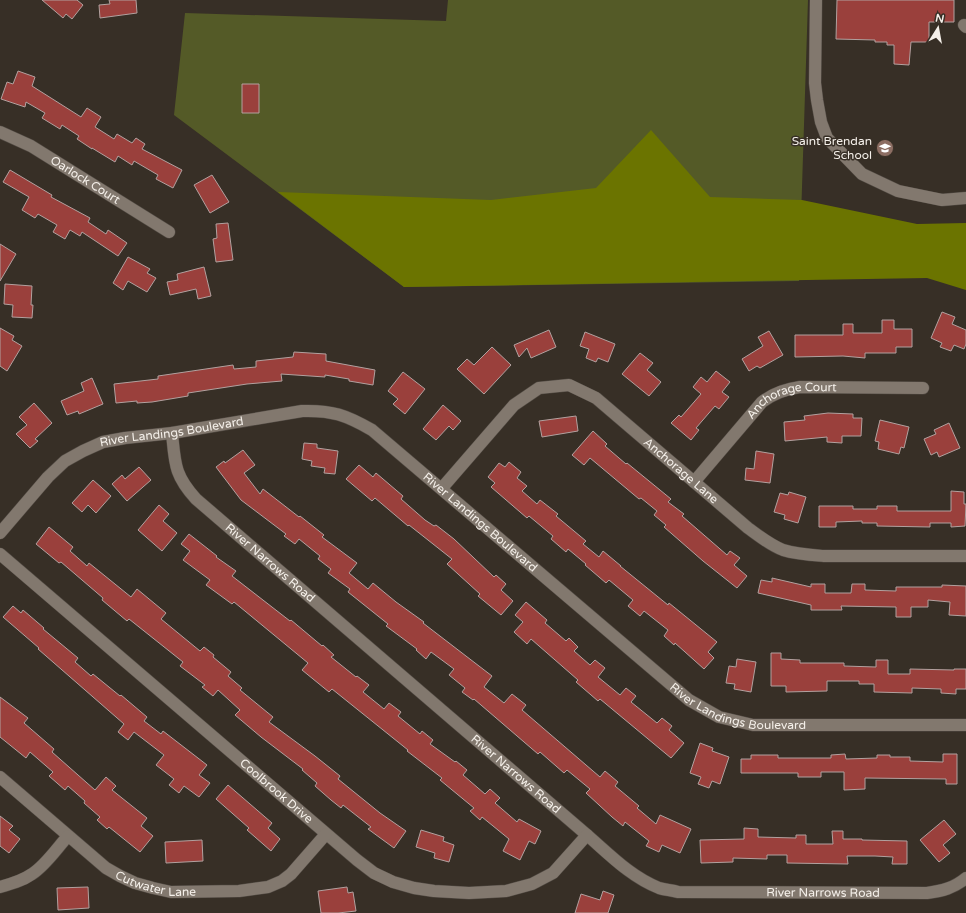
<svg xmlns="http://www.w3.org/2000/svg" width="966" height="913" font-family="'Varela Round',sans-serif">
	<style>
		.green { fill: #545a27 }
		.forest { fill: #6b7400 }
		.building { fill: #9a403c; stroke: #b2a19f }
		.lines { fill: none; stroke-linecap: round; stroke-linejoin: round }
		.minor-casing { stroke: #524b44; stroke-width: 13 }
		.minor { stroke: #82786e; stroke-width: 12 }
		.labels { text-anchor: middle; stroke-width: 3; stroke-linejoin: round; paint-order: stroke }
		.poi-label { font-size: 12px; fill: #f5f0ea; stroke: #372f26; text-anchor: end }
		.street-label { font-size: 12px; fill: #f5f0ea; stroke: #372f26 }
	</style>
	<rect width="100%" height="100%" fill="#372f26"/>
	<path class="green" d="M448,0H808L799,281L404,287L174,115L185,13L446,21Z"/>
	<path class="forest" d="M651,130L710,197L802,200L917,224L966,223V290L927,278L404,287L278,192L491,200L596,188Z"/>
	<path class="building" d="M42,0H77L83,5L72,19L66,14L63,18Z
		M109,0H136L137,13L100,18L99,5L110,4Z
		M837,0H954V22H929V42H911L909,65L894,64V45H887V42H875V40L836,39Z
		M18,71L35,77L32,86L81,117L87,108L101,117L95,127L114,139L117,134L132,143L136,138L145,144L142,149L182,170L173,188L156,179L158,175L134,161L132,165L118,156L115,162L92,148V149L77,139L79,136L62,125L60,129L42,118L45,113L26,102L25,107L1,99L7,82L13,84Z
		M242,84H259V113H242Z
		M10,170L52,195L51,197L90,218L88,222L106,234L108,230L127,243L118,256L82,232L80,236L70,230L65,239L53,232L57,225L38,214L35,218L22,210L29,197L3,182Z
		M212,175L229,202L210,213L194,185Z
		M228,223L233,260L216,262L213,239L217,238L216,224Z
		M0,244L16,254L0,281Z
		M128,257L150,269L147,273L156,278L147,292L128,281L123,290L113,283Z
		M204,267L211,296L198,299L196,289L170,295L167,282L178,280L177,274Z
		M5,284L32,286L31,305H33L32,318L12,317L13,305L4,304Z
		M942,312L955,317L952,324L966,330V344L964,349L954,345L951,351L940,347L942,343L931,338Z
		M882,320H894V329H912V347H896V353H865V358L843,356L795,357V335H843V324H853V333H882Z
		M0,328L14,336L12,340L22,346L7,371L0,366Z
		M549,330L556,347L531,358L527,348L519,357L514,345Z
		M769,331L783,355L760,368L757,366L749,371L742,359L763,346L758,337Z
		M585,332L615,344L608,362L598,358L596,362L586,358L589,349L580,346Z
		M492,347L511,365L484,394L457,369L467,359L474,365Z
		M294,352L326,354V361L375,370L373,385L349,381V379L325,375V377L281,374L282,381L247,384L188,393V396L152,402L137,403V401L116,403L114,384L158,379V376L233,365L234,369L256,367V361L293,357Z
		M640,353L653,363L647,370L661,382L649,396L622,374Z
		M716,371L730,382L722,392L729,397L719,409L715,406L696,428L699,430L691,440L671,423L679,415L681,417L701,394L693,387L701,377L707,382Z
		M403,372L425,389L405,414L393,404L398,399L388,391Z
		M92,378L103,404L79,414L78,411L67,415L61,401L84,391L81,383Z
		M34,403L52,423L35,439L38,441L30,448L16,434L27,425L19,417Z
		M443,405L461,421L453,430L449,426L436,440L423,429Z
		M828,413L853,414V418H862L861,436H842V443L827,442V437L785,441L784,422L805,420L804,416Z
		M576,416L578,431L542,437L539,421Z
		M880,420L909,427L904,448L901,447L899,454L878,449L879,442L875,441Z
		M949,423L960,448L939,457L937,452L931,455L924,439L936,434L934,430Z
		M593,431L607,444L605,446L626,464L627,463L671,499L668,502L684,514L682,516L727,555L730,551L740,558L734,565L747,576L737,588L703,561L664,527L666,525L654,515L657,511L641,498L639,499L590,458L584,465L572,455Z
		M304,443L317,444V448L338,451L335,474L324,473L325,468L311,466L312,461L302,459Z
		M243,450L255,465L244,473L260,494L263,489L299,517L300,516L324,535L322,537L357,563L349,573L368,589L373,583L396,602L424,622L423,623L492,676L484,687L504,703L512,694L526,705L522,710L600,777L605,771L618,782L615,786L639,806L637,808L656,824L660,815L691,829L680,853L662,845L659,852L646,846L649,841L625,822L623,826L612,817L586,793L590,789L567,770L564,773L540,752L538,754L474,699L473,700L462,692L465,688L449,675L454,669L431,652L426,659L416,650L417,649L386,626L388,624L348,592L350,589L328,573L331,569L318,559L320,556L299,539L295,544L284,536L286,534L241,500L216,467L224,461L225,463Z
		M756,451L774,454L770,483L745,480L746,468L754,469Z
		M509,462L521,472L517,478L527,486L522,491L537,504L540,500L558,514L556,516L586,541L583,544L599,557L603,551L621,566H620L668,605L669,603L717,642L708,652L714,658L704,669L675,643L674,645L664,636L668,630L644,611L640,616L628,606L633,600L609,580L606,583L585,565L586,564L568,549L566,552L551,539L553,536L529,516L527,518L491,487L495,483L488,477L499,463L505,467Z
		M359,465L373,477L376,473L403,496L401,499L425,520L434,526L436,525L454,539L494,577L496,575L506,584L501,590L513,601L501,615L478,596L480,594L447,564L452,559L409,525L408,526L375,498L372,501L346,479Z
		M139,467L151,480L127,501L112,484L122,475L125,479Z
		M93,480L111,496L96,513L88,505L82,512L72,503Z
		M951,491L964,492V504H966L965,526L951,527V523H930V527L877,526V523H862V521L836,522V527H819V506H853V509H877V506H897V511H951Z
		M789,492L806,497L798,523L784,519L785,515L774,512L780,493L788,495Z
		M159,505L169,514L163,521L177,533L162,551L138,530Z
		M49,527L73,547L70,551L87,566L89,563L131,597L137,589L166,613L161,619L200,651L204,647L214,655L213,657L231,672L228,676L242,688L240,690L273,717L269,722L315,756L340,776L338,779L380,813L406,831L394,848L368,829L371,827L343,805L341,808L331,800L315,786L317,783L302,770L303,769L261,737L235,715L240,710L218,690L213,696L202,687L205,685L180,666L183,662L129,619L127,621L102,600L103,598L61,562L59,563L36,544Z
		M189,534L217,556L216,557L236,571L232,576L290,621L291,620L322,646L323,645L334,655L331,657L356,677L357,676L369,685L363,692L384,709L389,703L401,712L398,716L420,734L422,731L433,740L430,744L455,762L456,761L467,770L463,775L485,794L490,789L500,798L495,803L517,822L519,819L541,831L535,844L529,841L520,860L503,851L509,839L482,817L480,820L470,811L474,808L440,780L442,778L407,751L408,750L332,689L329,692L302,670L308,663L234,602L232,604L206,585L210,580L183,560L190,551L181,544Z
		M772,578L811,587V584H825V593H851L852,584H865V590L896,591V587H942V585L966,586V616L949,615L950,602L928,600V607H911V617H896V607L841,606L842,610H811V605L758,593L761,580L772,582Z
		M526,602L547,620L545,623L566,641L569,638L578,647L574,651L590,665L595,660L605,668L598,677L620,695L626,688L636,696L631,702L657,723L662,718L672,726L669,730L684,743L671,758L600,699L598,701L576,682L578,680L531,639L527,644L514,632L523,622L515,615Z
		M13,606L21,613L23,610L44,628L43,629L78,658L75,662L91,676L93,674L120,696L121,695L147,717L144,721L161,734L163,731L207,765L199,775L210,783L199,797L184,786L179,793L169,785L174,779L156,765L164,755L134,732L128,740L118,732L124,724L38,649L39,648L3,617Z
		M771,653H781V659L800,660V663H844V666L876,667V660H888V674H910V669L954,670V669H966V689H956V694L941,693V689L912,688V693L874,692V684H859V681H827V691L786,692V686H771Z
		M737,659L756,662L751,692L734,689L735,684L726,683L729,666L736,667Z
		M0,697L28,718L24,723L54,749L52,752L95,790L106,777L116,786L112,790L147,818L141,826L153,836L140,852L109,827L107,829L97,820L100,817L84,803L85,801L68,786L65,790L49,776L53,772L30,752L26,758L0,737Z
		M700,743L713,748L712,751L729,757L720,784L712,781L709,788L698,784L701,777L690,773Z
		M845,754L846,759L877,758V755H890V757H910V761L943,762V754H957V784H946V779L865,778V789L844,790V772H821V777H798V773H741V759H751V755H778V758H831V755Z
		M228,785L272,823L268,828L280,839L271,851L247,830L249,828L216,799Z
		M0,816L13,826L9,830L20,839L9,853L0,846Z
		M944,820L956,834L943,845L950,853L939,862L920,840Z
		M744,828L758,829V837L796,838V835H806V844H833L832,831H843V839H862V840L907,841V864H892L893,857L875,856H847L848,864L787,863V855H767V859L733,858V862L701,863L700,840L744,839Z
		M421,830L444,837L443,841L454,845L449,862L434,858L435,853L416,847Z
		M202,840L203,861L166,863L165,842Z
		M88,887L89,908L58,910L57,888Z
		M347,887L348,893L353,892L356,911L338,913H321L318,891Z
		M603,891L614,895L608,913H575L581,894L600,900Z"/>
	<g class="lines">
		<g class="minor-casing">
			<g id="minor">
				<path d="M816,0L815,83L817,100L821,122L827,138L862,174L898,191L942,200L966,198"/>
				<path d="M964,25L966,27"/>
				<path id="s1" d="M0,132L31,146L169,232"/>
				<path id="s2" d="M172,433C175,463 174,475 196,499L587,835C610,855 631,877 659,888C665,890 672,890 678,892L927,893C942,891 954,888 966,878"/>
				<path id="s3" d="M694,482L762,402C774,393 785,389 800,387L923,388"/>
				<path id="s4" d="M442,488L514,405L539,388L569,385L596,398L748,528C759,536 770,545 783,550C796,554 811,555 824,556H966"/>
				<path id="s5" d="M0,533L48,477L65,461L83,451L103,442L125,438L172,433L302,411C332,410 346,415 372,430L689,700L719,717L753,725H966"/>
				<path id="s6" d="M0,554L357,860L374,873L393,882L414,888L434,891L469,893L506,891L532,884L553,873L587,835"/>
				<path id="s7" d="M0,777L106,868L120,876L135,883L153,888L171,892L239,891L268,887L282,881L291,874L326,834"/>
				<path d="M0,887C11,884 22,881 32,874C46,865 57,848 68,836"/>
			</g>
		</g>
		<use href="#minor" class="minor"/>
	</g>
	<defs>
		<g id="school-disc" transform="scale(0.9)"><circle r="9.5" fill="#8d6e63" stroke="#372f26"/><path d="M0-5L7-2L0 1L-7-2ZM-4 1L0 2.5L4 1V4Q0 6-4 4Z" fill="#fff"/></g>
	</defs>
	<g fill-rule="evenodd">
		<use href="#school-disc" x="885" y="148"/>
	</g>
	<g class="labels">
		<g class="poi-label">
			<text x="872" y="145">Saint Brendan<tspan x="872" dy="14">School</tspan></text>
		</g>
		<g class="street-label">
			<text dy="4" stroke="none"><textPath href="#s1" startOffset="98">Oarlock Court</textPath></text>
			<text dy="4" stroke="none"><textPath href="#s3" startOffset="134">Anchorage Court</textPath></text>
			<text dy="4" stroke="none"><textPath href="#s5" startOffset="209">River Landings Boulevard</textPath></text>
			<text dy="4" stroke="none"><textPath href="#s4" startOffset="312">Anchorage Lane</textPath></text>
			<text dy="4" stroke="none"><textPath href="#s5" startOffset="557">River Landings Boulevard</textPath></text>
			<text dy="4" stroke="none"><textPath href="#s2" startOffset="170">River Narrows Road</textPath></text>
			<text dy="4" stroke="none"><textPath href="#s5" startOffset="881">River Landings Boulevard</textPath></text>
			<text dy="4" stroke="none"><textPath href="#s2" startOffset="494">River Narrows Road</textPath></text>
			<text dy="4" stroke="none"><textPath href="#s6" startOffset="364">Coolbrook Drive</textPath></text>
			<text dy="4" stroke="none"><textPath href="#s7" startOffset="193">Cutwater Lane</textPath></text>
			<text dy="4" stroke="none"><textPath href="#s2" startOffset="842">River Narrows Road</textPath></text>
		</g>
	</g>
	<g transform="translate(938 28) rotate(11)" stroke="#372f26" stroke-width="3" paint-order="stroke">
	<path d="M0-3L7 15L0 10L-7 15Z" fill="#f5f0ea"/>
	<text y="-6" font-size="11" font-weight="bold" text-anchor="middle" fill="#f5f0ea">N</text>
	</g>
</svg>
